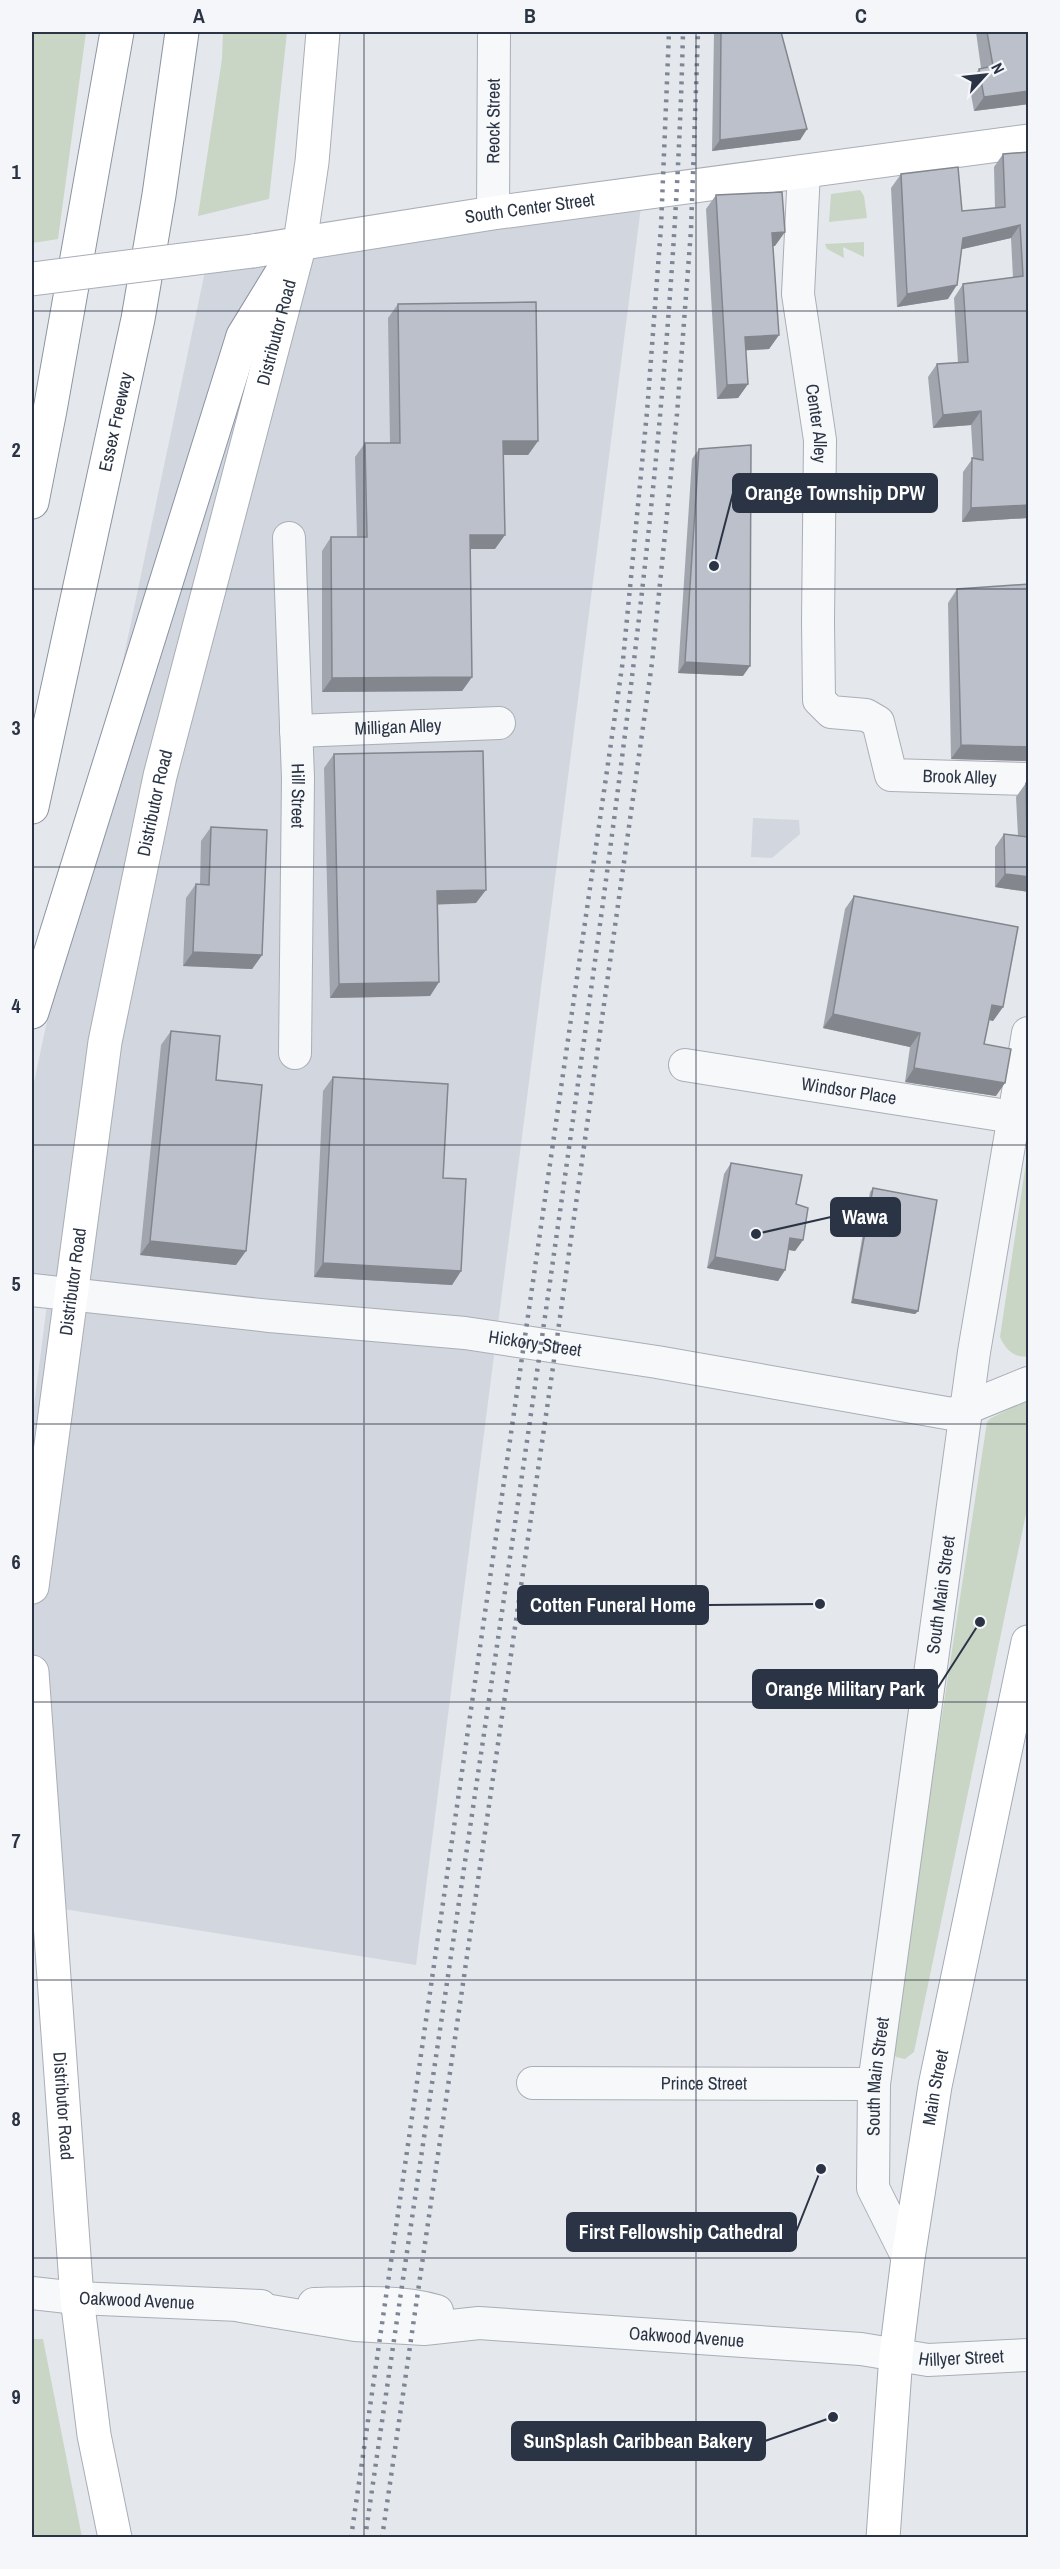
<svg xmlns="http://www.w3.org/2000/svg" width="1060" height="2569" font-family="'Archivo Narrow',sans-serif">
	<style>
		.built { fill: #d2d6de }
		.green { fill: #c9d6c5 }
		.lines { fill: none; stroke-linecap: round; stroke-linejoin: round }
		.street-casing { stroke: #a9aeb7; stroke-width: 34 }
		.secondary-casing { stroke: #a9aeb7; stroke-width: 35 }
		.primary-casing { stroke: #a3abb8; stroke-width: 35 }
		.highway-casing { stroke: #8b94a3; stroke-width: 35 }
		.street { stroke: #f7f8fa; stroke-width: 32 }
		.secondary { stroke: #fff; stroke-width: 33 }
		.primary { stroke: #fff; stroke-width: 33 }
		.highway { stroke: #fff; stroke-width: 33 }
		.rail { stroke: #7d8696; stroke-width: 4.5; stroke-dasharray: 3 6; stroke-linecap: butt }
		.secondary-bridge-casing { stroke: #a9aeb7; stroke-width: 35; stroke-linecap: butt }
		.secondary-bridge { stroke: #fff; stroke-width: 33 }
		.wall { fill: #a1a5ae }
		.shaded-wall { fill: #83868d }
		.building { fill: #bbc0ca; stroke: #83868d; stroke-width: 1.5 }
		.grid { fill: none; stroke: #2b3445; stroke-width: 1.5; stroke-opacity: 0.55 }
		.labels { text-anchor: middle; stroke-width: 4.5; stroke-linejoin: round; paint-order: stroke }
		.street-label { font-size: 18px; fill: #2b3445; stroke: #f4f6f9 }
		.leader { fill: none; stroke: #2b3445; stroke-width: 2 }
		.callout-dot { fill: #2b3445; stroke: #f4f6f9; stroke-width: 2 }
		.callout { fill: #2b3445; stroke: #2b3445; stroke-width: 2 }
		.callout-label { font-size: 20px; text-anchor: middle; font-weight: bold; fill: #fff }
		.neatline { fill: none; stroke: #2b3445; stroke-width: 2 }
		.grid-label { font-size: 20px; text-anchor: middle; font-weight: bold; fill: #2b3445 }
	</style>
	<rect width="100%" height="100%" fill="#e4e7ec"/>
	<path class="built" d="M643,191L416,1965L32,1904V1422L47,1304L32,1301V1092L208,257Z
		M753,818L799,820L800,834L772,858L751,857Z"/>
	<path class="green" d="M32,32H86L58,239L32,243Z
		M223,32H287L269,199L198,216L222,59Z
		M860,190L864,196L867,218L829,222L831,194Z
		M864,242V257L843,247L844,258L827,249L825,244Z
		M1028,1149V1356C1015,1359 1005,1349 1000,1337Z
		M1028,1400V1504L914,2052L905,2059L896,2057L891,2048L987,1422L991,1418Z
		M32,2339H43L82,2537H32Z"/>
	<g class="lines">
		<g class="street-casing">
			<g id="street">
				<path id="s1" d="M804,171L798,294L820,440L818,622L819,700L831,712L866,715L878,722L891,775L1028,779"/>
				<path id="s2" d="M493,213L494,32"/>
				<path id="s3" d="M289,538L298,778L295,1053"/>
				<path id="s4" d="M296,731L499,723"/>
				<path id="s5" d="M685,1065L1013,1117"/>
				<path id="s6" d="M32,1290L270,1316L465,1333L657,1362L952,1414L1028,1383"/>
				<path id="s7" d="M533,2083L874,2084"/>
				<path id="s8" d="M908,2258L873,2188L874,2084L974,1352L1028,1033"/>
				<path id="s9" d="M32,2293L77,2298L261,2306"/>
				<path d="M314,2304C354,2303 399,2300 437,2311"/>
				<path id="s10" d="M241,2306L355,2325L424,2329L479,2323L861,2349L928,2360L1028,2355"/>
			</g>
		</g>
		<g class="secondary-casing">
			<g id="secondary">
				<path id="s11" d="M253,251L493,213L1028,141"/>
				<path id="s12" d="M32,1587L105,1042L160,776L300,243L312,162L323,32"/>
				<path id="s13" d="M32,1672L77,2298L94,2435L115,2538"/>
			</g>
		</g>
		<g class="primary-casing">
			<g id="primary">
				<path id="s14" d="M883,2538L896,2355L908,2258L935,2086L1028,1642"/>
			</g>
		</g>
		<g class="highway-casing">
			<g id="highway">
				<path d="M32,502L50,410L117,32"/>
				<path id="s15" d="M32,807L138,319L159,195L182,32"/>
				<path d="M32,1012L243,336L300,243"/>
			</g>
		</g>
		<use href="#street" class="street"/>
		<use href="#secondary" class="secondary"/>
		<use href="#primary" class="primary"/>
		<use href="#highway" class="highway"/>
		<path class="rail" d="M351,2538L623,660L647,412L661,227L669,32
			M365,2538C432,2077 503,1616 568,1155C620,782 674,409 683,32
			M382,2538L552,1374L652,663L677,414L691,230L698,32"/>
		<g class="secondary-bridge-casing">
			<path id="secondary-bridge" d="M32,279L253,251"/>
		</g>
		<use href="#secondary-bridge" class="secondary-bridge"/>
	</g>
	<path class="wall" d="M715,32H781L807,129L800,140L712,151L714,33Z
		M976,32H1029V104L974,111L969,83L979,69L981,68Z
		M1029,152V761L951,759L948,603L957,589L1027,585L1028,518L962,522L963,472L973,458L971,425L933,428L928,377L937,364L958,363L954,298L963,284L1013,278L1011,238L962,249L948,299L897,307L891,188L901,174L962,211L995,208L994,167L1003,154Z
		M716,195L775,246H773L779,335L769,349L745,350L748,384L738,398L717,399L706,209Z
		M398,304L538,441L528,455H504L495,549H470L472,677L462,691L322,692V551L331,537H357L355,457L365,443H390L388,318Z
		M699,449L743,676L678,673L692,459Z
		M334,754L476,903L438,904L439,982L430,996L330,998L324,768Z
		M1026,783H1029V892L995,887V847L1004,834L1018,836L1016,797Z
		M211,827L262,955L252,969L183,966L186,898L196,884H200L201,841Z
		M854,896L1003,1007L993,1021L989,1020L984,1044L996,1096L905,1082L910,1047L823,1028L845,909Z
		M171,1031L216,1080L236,1265L140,1255L161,1045Z
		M333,1077L443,1178L461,1271L452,1285L314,1277L323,1091Z
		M731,1163L796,1204L803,1240L795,1251L789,1250L785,1270L778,1281L707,1268L724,1174Z
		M873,1188L918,1311L915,1314L851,1303L870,1192Z"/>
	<path class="shaded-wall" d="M1029,91V104L974,111L984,97Z
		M807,129L800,140L712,151L720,140Z
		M1020,225L1011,238L954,251L963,238Z
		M785,232L775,246L763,247L772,233Z
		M957,285L948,299L897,307L907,294Z
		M779,335L769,349L735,351L745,337Z
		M748,384L738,398L717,399L727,385Z
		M981,411L971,425L933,428L943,415Z
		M503,441H538L528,455H494Z
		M1029,505L1028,518L962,522L971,508Z
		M470,535H505L495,549H461Z
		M685,662L750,666L743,676L678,673Z
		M472,677L462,691L322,692L332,678Z
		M961,745L1029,747V761L951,759Z
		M1005,874L1029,877V892L995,887Z
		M486,890L476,903L427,905L437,891Z
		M193,952L262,955L252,969L183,966Z
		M439,982L430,996L330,998L339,984Z
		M992,1005L1003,1007L993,1021L982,1018Z
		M833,1014L920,1033L910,1047L823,1028Z
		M914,1068L1005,1083L996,1096L905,1082Z
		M790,1238L803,1240L795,1251L783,1249Z
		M150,1241L246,1251L236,1265L140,1255Z
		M715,1257L785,1270L778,1281L707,1268Z
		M323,1263L461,1271L452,1285L314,1277Z
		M853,1299L918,1311L915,1314L851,1303Z"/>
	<path class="building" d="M721,32H781L807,129L720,140Z
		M987,32H1029V91L984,97L979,69L993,66Z
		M1029,152V505L971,508L972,458L983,460L981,411L943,415L937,364L968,362L963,284L1023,276L1020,225L963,238L957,285L907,294L901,174L958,167L962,211L1005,207L1003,154Z
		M782,192L785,232L772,233L779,335L745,337L748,384L727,385L716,195Z
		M536,302L538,441H503L505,535H470L472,677L332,678L331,537H367L365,443H400L398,304Z
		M751,445L750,666L685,662L699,449Z
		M1029,584V747L961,745L957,589Z
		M483,751L486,890L437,891L439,982L339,984L334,754Z
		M1026,783H1029V877L1005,874L1004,834L1027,837Z
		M211,827L267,830L262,955L193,952L196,884L209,885Z
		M854,896L1018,927L1003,1007L992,1005L984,1044L1011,1049L1005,1083L914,1068L920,1033L833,1014Z
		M171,1031L220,1036L216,1080L262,1085L246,1251L150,1241Z
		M333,1077L448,1084L443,1178L466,1179L461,1271L323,1263Z
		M731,1163L802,1175L796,1204L808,1208L803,1240L790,1238L785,1270L715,1257Z
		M873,1188L937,1200L918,1311L853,1299Z"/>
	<path class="grid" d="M364,32V2538M696,32V2538M32,311H1028M32,589H1028M32,867H1028M32,1145H1028M32,1424H1028M32,1702H1028M32,1980H1028M32,2258H1028"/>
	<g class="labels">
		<g class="street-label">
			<text dy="6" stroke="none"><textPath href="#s2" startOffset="92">Reock Street</textPath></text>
			<text dy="6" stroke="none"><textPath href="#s11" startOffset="280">South Center Street</textPath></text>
			<text dy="6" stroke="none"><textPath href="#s12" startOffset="1280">Distributor Road</textPath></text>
			<text dy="6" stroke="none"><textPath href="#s15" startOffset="394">Essex Freeway</textPath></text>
			<text dy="6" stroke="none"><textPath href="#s1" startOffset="254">Center Alley</textPath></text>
			<text dy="6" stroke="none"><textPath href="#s4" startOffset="102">Milligan Alley</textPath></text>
			<text dy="6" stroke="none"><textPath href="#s1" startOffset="720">Brook Alley</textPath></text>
			<text dy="6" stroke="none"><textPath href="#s3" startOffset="258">Hill Street</textPath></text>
			<text dy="6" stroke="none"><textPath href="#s12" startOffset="794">Distributor Road</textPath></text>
			<text dy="6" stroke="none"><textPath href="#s5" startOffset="166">Windsor Place</textPath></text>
			<text dy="6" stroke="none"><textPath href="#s12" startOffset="308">Distributor Road</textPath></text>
			<text dy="6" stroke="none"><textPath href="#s6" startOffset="506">Hickory Street</textPath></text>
			<text dy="6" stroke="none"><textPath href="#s8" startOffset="676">South Main Street</textPath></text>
			<text dy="6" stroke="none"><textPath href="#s8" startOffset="190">South Main Street</textPath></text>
			<text dy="6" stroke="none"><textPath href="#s7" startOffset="171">Prince Street</textPath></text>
			<text dy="6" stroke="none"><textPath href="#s14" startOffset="454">Main Street</textPath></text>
			<text dy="6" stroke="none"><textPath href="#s13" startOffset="435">Distributor Road</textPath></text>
			<text dy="6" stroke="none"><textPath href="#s9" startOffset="105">Oakwood Avenue</textPath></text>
			<text dy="6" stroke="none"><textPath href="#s10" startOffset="448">Oakwood Avenue</textPath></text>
			<text dy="6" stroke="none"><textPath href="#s10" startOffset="724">Hillyer Street</textPath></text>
		</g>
	</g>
	<path class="leader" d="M714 566L733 493M756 1234L831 1217M820 1604L708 1605M980 1622L937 1689M821 2169L796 2232M833 2417L765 2441"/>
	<g class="callout-dot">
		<circle cx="714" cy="566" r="6"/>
		<circle cx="756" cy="1234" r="6"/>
		<circle cx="820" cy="1604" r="6"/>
		<circle cx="980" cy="1622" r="6"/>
		<circle cx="821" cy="2169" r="6"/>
		<circle cx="833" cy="2417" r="6"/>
	</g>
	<g class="callout">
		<rect x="733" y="474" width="204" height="38" rx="6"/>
		<rect x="831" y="1198" width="69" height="38" rx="6"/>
		<rect x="518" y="1586" width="190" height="38" rx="6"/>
		<rect x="753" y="1670" width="184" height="38" rx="6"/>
		<rect x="567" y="2213" width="229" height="38" rx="6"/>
		<rect x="512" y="2422" width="253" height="38" rx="6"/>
	</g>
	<g class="callout-label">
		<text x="835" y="500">Orange Township DPW</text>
		<text x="865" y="1224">Wawa</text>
		<text x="613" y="1612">Cotten Funeral Home</text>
		<text x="845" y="1696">Orange Military Park</text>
		<text x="681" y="2239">First Fellowship Cathedral</text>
		<text x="638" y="2448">SunSplash Caribbean Bakery</text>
	</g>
	<rect width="1060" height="2569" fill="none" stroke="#f4f6f9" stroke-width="66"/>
	<g transform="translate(985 75) rotate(63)" stroke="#f4f6f9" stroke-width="4.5" paint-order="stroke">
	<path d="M0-4.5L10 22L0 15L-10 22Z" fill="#2b3445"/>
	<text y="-9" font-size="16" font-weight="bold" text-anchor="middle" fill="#2b3445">N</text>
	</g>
	<rect x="33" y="33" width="994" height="2503" class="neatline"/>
	<g class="grid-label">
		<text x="199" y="23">A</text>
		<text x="530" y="23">B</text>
		<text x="861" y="23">C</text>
		<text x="16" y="179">1</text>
		<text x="16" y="457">2</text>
		<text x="16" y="735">3</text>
		<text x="16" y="1013">4</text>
		<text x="16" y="1291">5</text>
		<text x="16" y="1569">6</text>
		<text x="16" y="1848">7</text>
		<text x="16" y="2126">8</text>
		<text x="16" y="2404">9</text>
	</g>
</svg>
